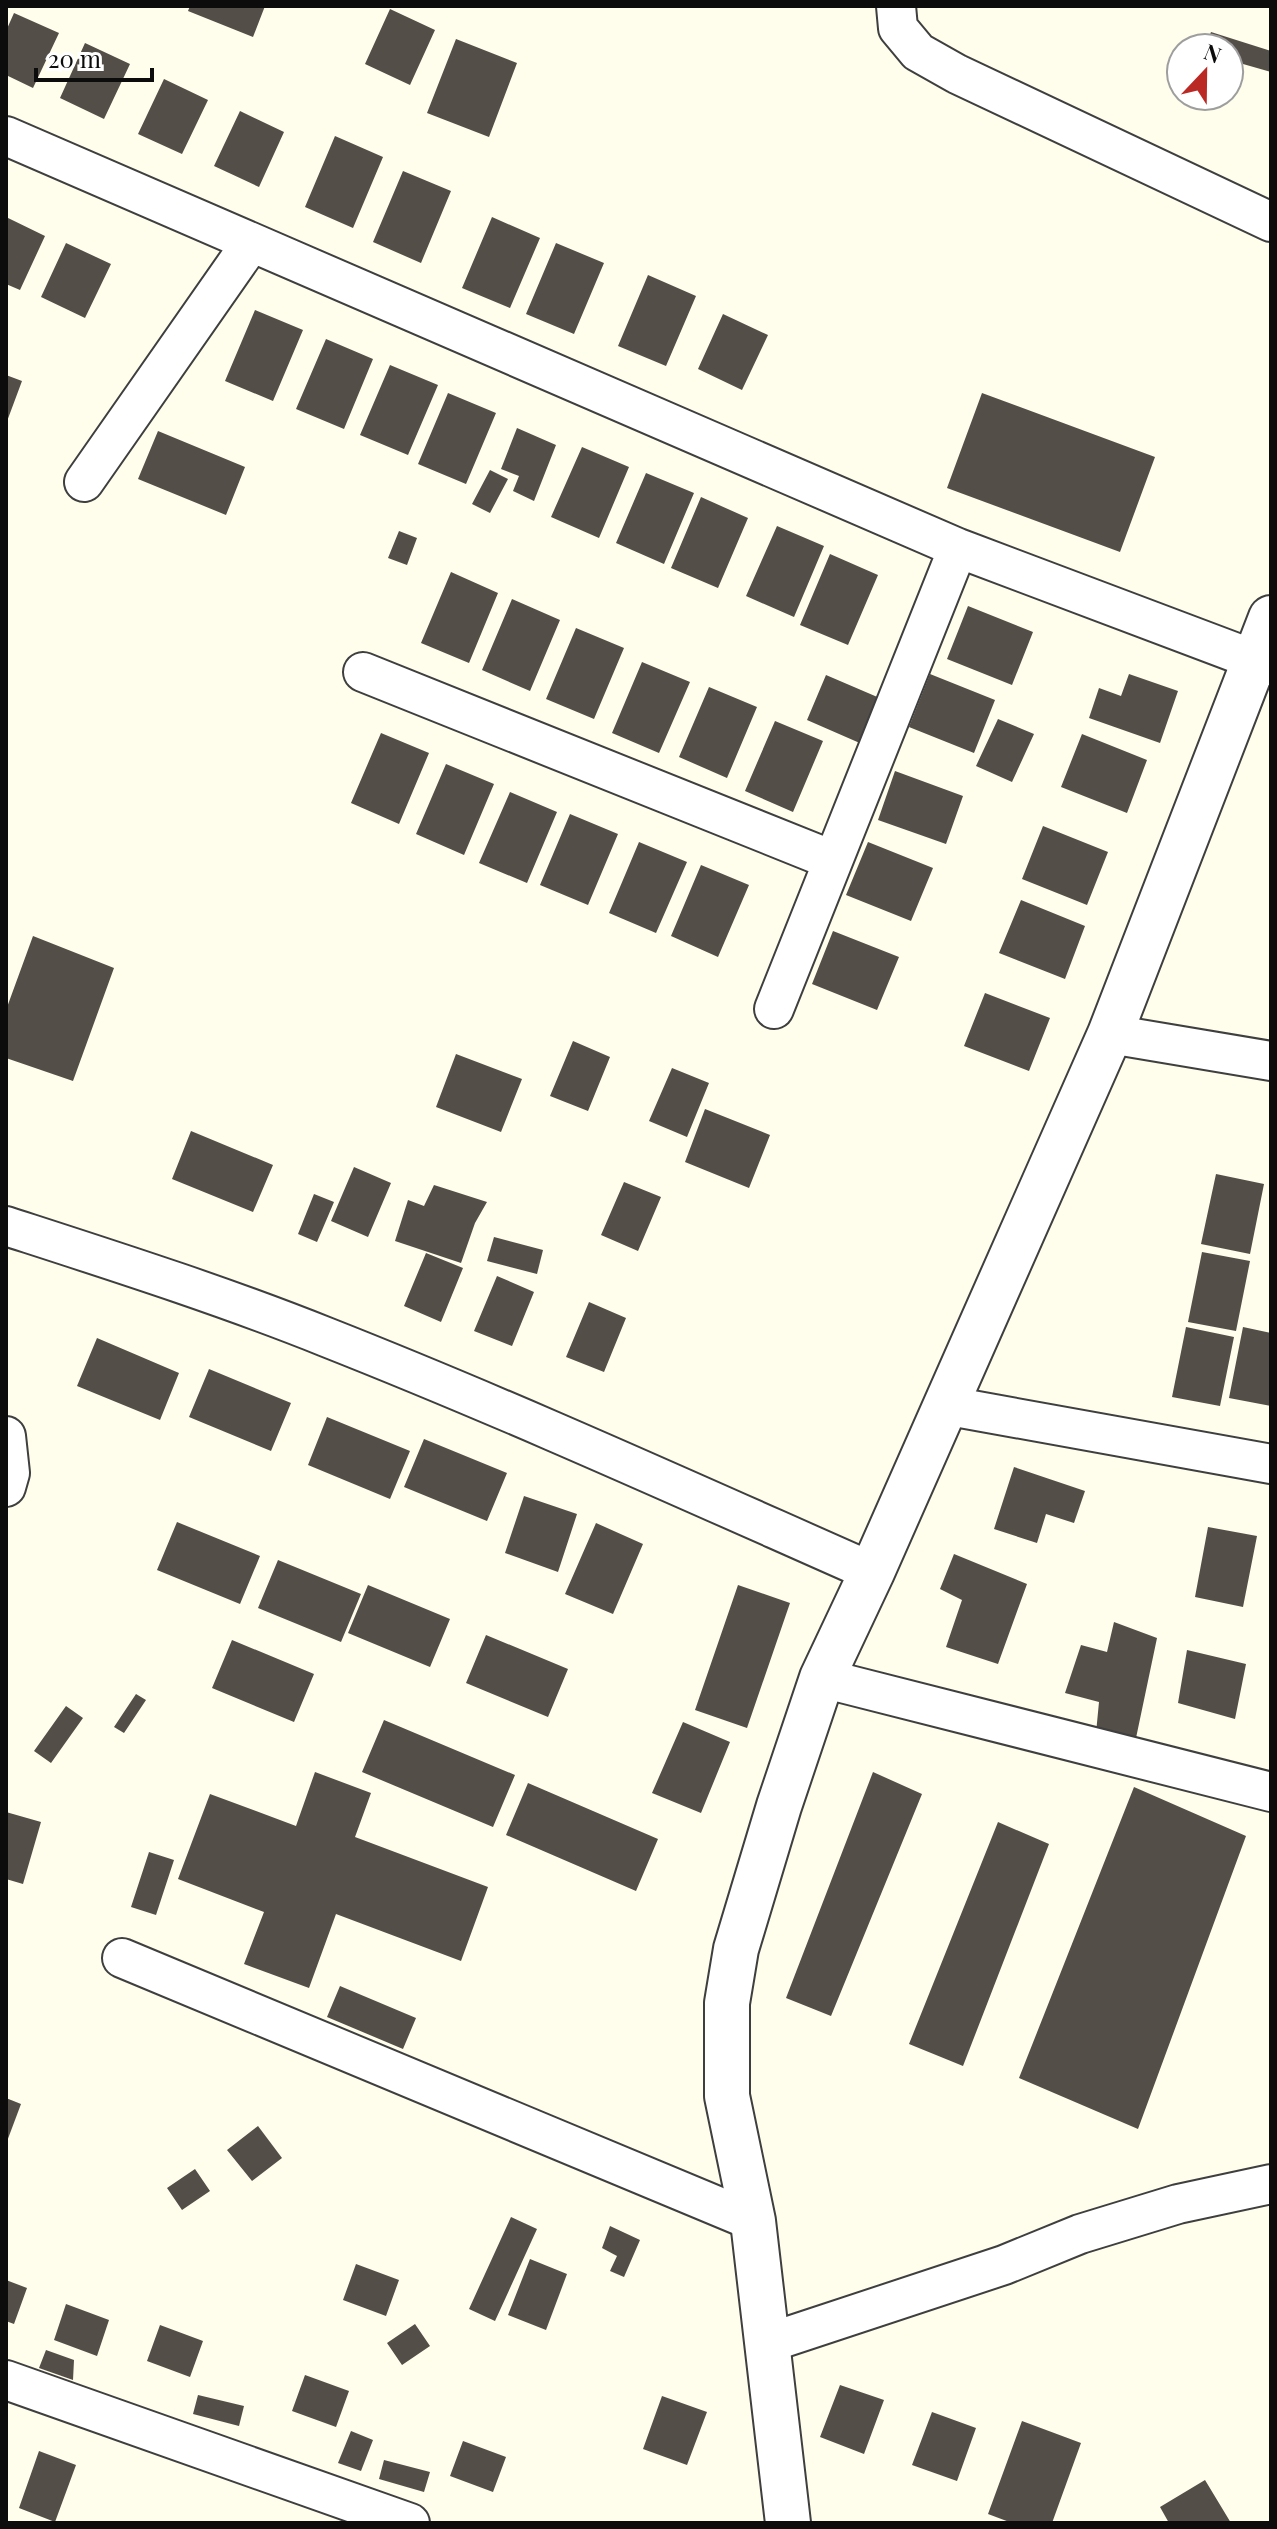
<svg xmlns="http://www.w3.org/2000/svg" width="1277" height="2529" font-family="'Playfair Display',serif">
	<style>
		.building { fill: #544e48 }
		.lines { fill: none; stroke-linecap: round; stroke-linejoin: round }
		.minor-casing { stroke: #3f3f3f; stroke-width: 42 }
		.tertiary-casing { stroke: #3f3f3f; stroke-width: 48 }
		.minor { stroke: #fff; stroke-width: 38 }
		.tertiary { stroke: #fff; stroke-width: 44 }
	</style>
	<rect width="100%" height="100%" fill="#fffdeb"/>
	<path class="building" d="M190,6H265L253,37L188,11Z
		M390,9L435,30L410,85L365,64Z
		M14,13L59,33L33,88L6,75V31Z
		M1211,32L1271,51V72L1229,60V48H1205Z
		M456,39L517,63L489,137L427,113Z
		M85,43L130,64L104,119L60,98Z
		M164,79L208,100L182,154L138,134Z
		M240,111L284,132L259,187L214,166Z
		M335,136L383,157L353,228L305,207Z
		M403,171L451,191L421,263L373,242Z
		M6,217L45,236L20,290L6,284Z
		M492,217L540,238L510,308L462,288Z
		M66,243L111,264L85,318L41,297Z
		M556,243L604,263L574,334L526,314Z
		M648,275L696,296L666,366L618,346Z
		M255,310L303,330L273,401L225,381Z
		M723,314L768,335L742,390L698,369Z
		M326,339L373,359L344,429L296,409Z
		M390,365L438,385L408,455L360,435Z
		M6,375L22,381L6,424Z
		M448,393L496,413L466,484L418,464Z
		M982,393L1155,457L1120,552L947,488Z
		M517,428L556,445L534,501L513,491L519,476L501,469Z
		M158,431L245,467L226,515L138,479Z
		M582,447L629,467L599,538L551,517Z
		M490,470L508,479L490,513L472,504Z
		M646,473L694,493L664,564L616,543Z
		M701,497L748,518L718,588L671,568Z
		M777,526L824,546L794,617L746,596Z
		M399,531L417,538L407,565L388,558Z
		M830,554L878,575L848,645L800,625Z
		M451,572L498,593L469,663L421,643Z
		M512,599L560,620L530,691L482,670Z
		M968,606L1033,632L1012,685L947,659Z
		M576,628L624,648L594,719L546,699Z
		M642,662L690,682L659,753L612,733Z
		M930,674L995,700L974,753L909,727Z
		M1129,674L1178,691L1160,743L1089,718L1099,688L1121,696Z
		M826,675L882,699L862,744L807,720Z
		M709,687L757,707L727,778L679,757Z
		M998,719L1034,734L1012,782L976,766Z
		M775,721L823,741L793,812L745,791Z
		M381,733L429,753L399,824L351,803Z
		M1082,734L1147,760L1127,813L1061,787Z
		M446,764L494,784L464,855L416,834Z
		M895,771L963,796L946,844L878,820Z
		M510,792L557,812L527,883L479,863Z
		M570,814L618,834L588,905L540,885Z
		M1043,826L1108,852L1087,905L1022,879Z
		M639,842L687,862L656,933L609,913Z
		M868,842L933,868L911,921L846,895Z
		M701,865L749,885L718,957L671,936Z
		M1021,900L1085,926L1065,979L999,953Z
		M833,931L899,957L877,1010L812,984Z
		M33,936L114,968L73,1081L6,1058V1010Z
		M985,993L1050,1018L1029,1071L964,1046Z
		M573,1041L610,1057L588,1111L550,1096Z
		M456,1054L522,1079L501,1132L436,1107Z
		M672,1068L709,1083L687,1137L649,1121Z
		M705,1109L770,1135L749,1188L685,1162Z
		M191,1131L273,1165L253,1212L172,1179Z
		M354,1167L391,1183L368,1237L331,1221Z
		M1216,1174L1264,1184L1250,1254L1201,1244Z
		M624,1182L661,1197L638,1251L601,1235Z
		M434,1185L487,1202L475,1223L461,1263L395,1241L408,1200L424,1206Z
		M314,1194L334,1202L317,1242L298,1234Z
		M494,1237L543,1250L537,1274L487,1261Z
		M1202,1252L1250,1261L1236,1331L1188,1322Z
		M426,1253L463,1268L441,1322L404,1306Z
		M497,1276L534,1292L512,1346L474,1331Z
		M589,1302L626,1318L604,1372L566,1357Z
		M1186,1327L1234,1337L1220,1406L1172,1397Z
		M1243,1327L1271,1333V1406L1229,1398Z
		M97,1338L179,1373L160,1420L77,1386Z
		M209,1369L291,1403L271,1451L189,1417Z
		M327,1417L410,1451L390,1499L308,1465Z
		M424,1439L507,1473L487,1521L404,1487Z
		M1014,1467L1085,1491L1074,1523L1046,1514L1037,1543L994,1529Z
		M524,1496L577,1514L558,1572L505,1553Z
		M177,1522L260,1556L240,1604L157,1570Z
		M596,1523L643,1544L613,1614L565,1594Z
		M1208,1527L1257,1536L1243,1607L1195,1597Z
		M954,1554L1027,1584L998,1664L946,1647L962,1600L940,1589Z
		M278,1560L361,1594L341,1642L258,1608Z
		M368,1585L450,1619L430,1667L348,1633Z
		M738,1585L790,1603L747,1728L695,1710Z
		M1114,1622L1157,1638L1136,1738L1096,1733L1099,1702L1065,1693L1081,1645L1107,1652Z
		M486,1635L568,1669L548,1717L466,1683Z
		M232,1640L314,1674L294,1722L212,1688Z
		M1187,1650L1246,1664L1235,1719L1178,1703Z
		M136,1694L146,1700L124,1733L114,1727Z
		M66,1706L83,1718L51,1763L34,1751Z
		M384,1720L515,1775L493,1827L362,1772Z
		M683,1722L730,1742L701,1813L652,1793Z
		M315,1772L371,1793L355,1837L488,1887L461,1961L336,1914L309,1988L244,1964L264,1912L178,1879L210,1794L296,1826Z
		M873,1772L922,1794L831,2016L786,1998Z
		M528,1783L658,1839L636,1891L506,1835Z
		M1134,1787L1246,1836L1138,2129L1019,2078Z
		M6,1812L41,1822L23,1884L6,1879Z
		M998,1822L1049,1844L963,2066L909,2044Z
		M149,1852L174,1860L156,1915L131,1907Z
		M340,1986L416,2018L403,2049L327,2017Z
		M6,2098L21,2104L6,2144Z
		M258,2126L282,2158L252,2181L227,2150Z
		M195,2169L210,2191L182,2210L167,2188Z
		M511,2217L537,2229L495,2321L469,2309Z
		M610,2226L640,2240L624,2277L610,2271L617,2256L602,2248Z
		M530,2259L567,2274L546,2330L508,2315Z
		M356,2264L399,2280L386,2316L343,2300Z
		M6,2280L27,2288L14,2324L6,2321Z
		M66,2304L109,2320L97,2356L54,2340Z
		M415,2324L430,2346L402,2365L387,2343Z
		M160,2325L203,2341L190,2377L147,2361Z
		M46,2350L74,2360L73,2380L39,2368Z
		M305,2375L349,2391L336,2427L292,2411Z
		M840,2385L884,2400L864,2454L820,2437Z
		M198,2395L244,2406L239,2426L193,2414Z
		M662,2396L707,2412L687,2465L643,2449Z
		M932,2412L976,2428L957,2481L912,2465Z
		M1022,2421L1081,2443L1052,2523H1012L988,2514Z
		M351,2431L373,2440L361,2471L338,2463Z
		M463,2441L506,2457L493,2492L450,2476Z
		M39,2451L76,2465L55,2522L19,2508Z
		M384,2460L430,2472L424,2492L379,2479Z
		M1205,2480L1231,2523H1169L1160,2507Z"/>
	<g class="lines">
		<g class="minor-casing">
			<path id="minor" d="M896,6L898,28L918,52L957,74L1271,222
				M6,136L958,548L1271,666
				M84,482L251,243
				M363,672L832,860
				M774,1009L958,548
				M1110,1034L1271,1061
				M6,1226C114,1261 221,1295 326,1337C511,1410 691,1492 872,1572
				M944,1405L1271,1464
				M6,1436L10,1473L6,1487
				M822,1678L1271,1792
				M122,1958L753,2221
				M765,2344L1004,2265L1080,2234L1178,2204L1271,2184
				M6,2380L410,2523"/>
		</g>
		<g class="tertiary-casing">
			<path id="tertiary" d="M788,2523L753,2221L727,2096V2003L736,1949L779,1806L822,1678L872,1572L1110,1034L1271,618"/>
		</g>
		<use href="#minor" class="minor"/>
		<use href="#tertiary" class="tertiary"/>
	</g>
	<rect width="1277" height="2529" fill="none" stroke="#0c0c0c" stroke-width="16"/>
	<g transform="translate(1205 72) rotate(22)"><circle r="38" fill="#ffffff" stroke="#9e9e9e" stroke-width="2"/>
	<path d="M0-6L14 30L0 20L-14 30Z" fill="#bb2925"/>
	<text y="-12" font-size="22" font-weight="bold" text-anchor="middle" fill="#0c0c0c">N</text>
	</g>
	<path d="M36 68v12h116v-12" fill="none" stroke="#0c0c0c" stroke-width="4"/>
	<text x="48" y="68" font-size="24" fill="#0c0c0c" stroke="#ffffff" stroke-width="6" paint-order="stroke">20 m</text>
</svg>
